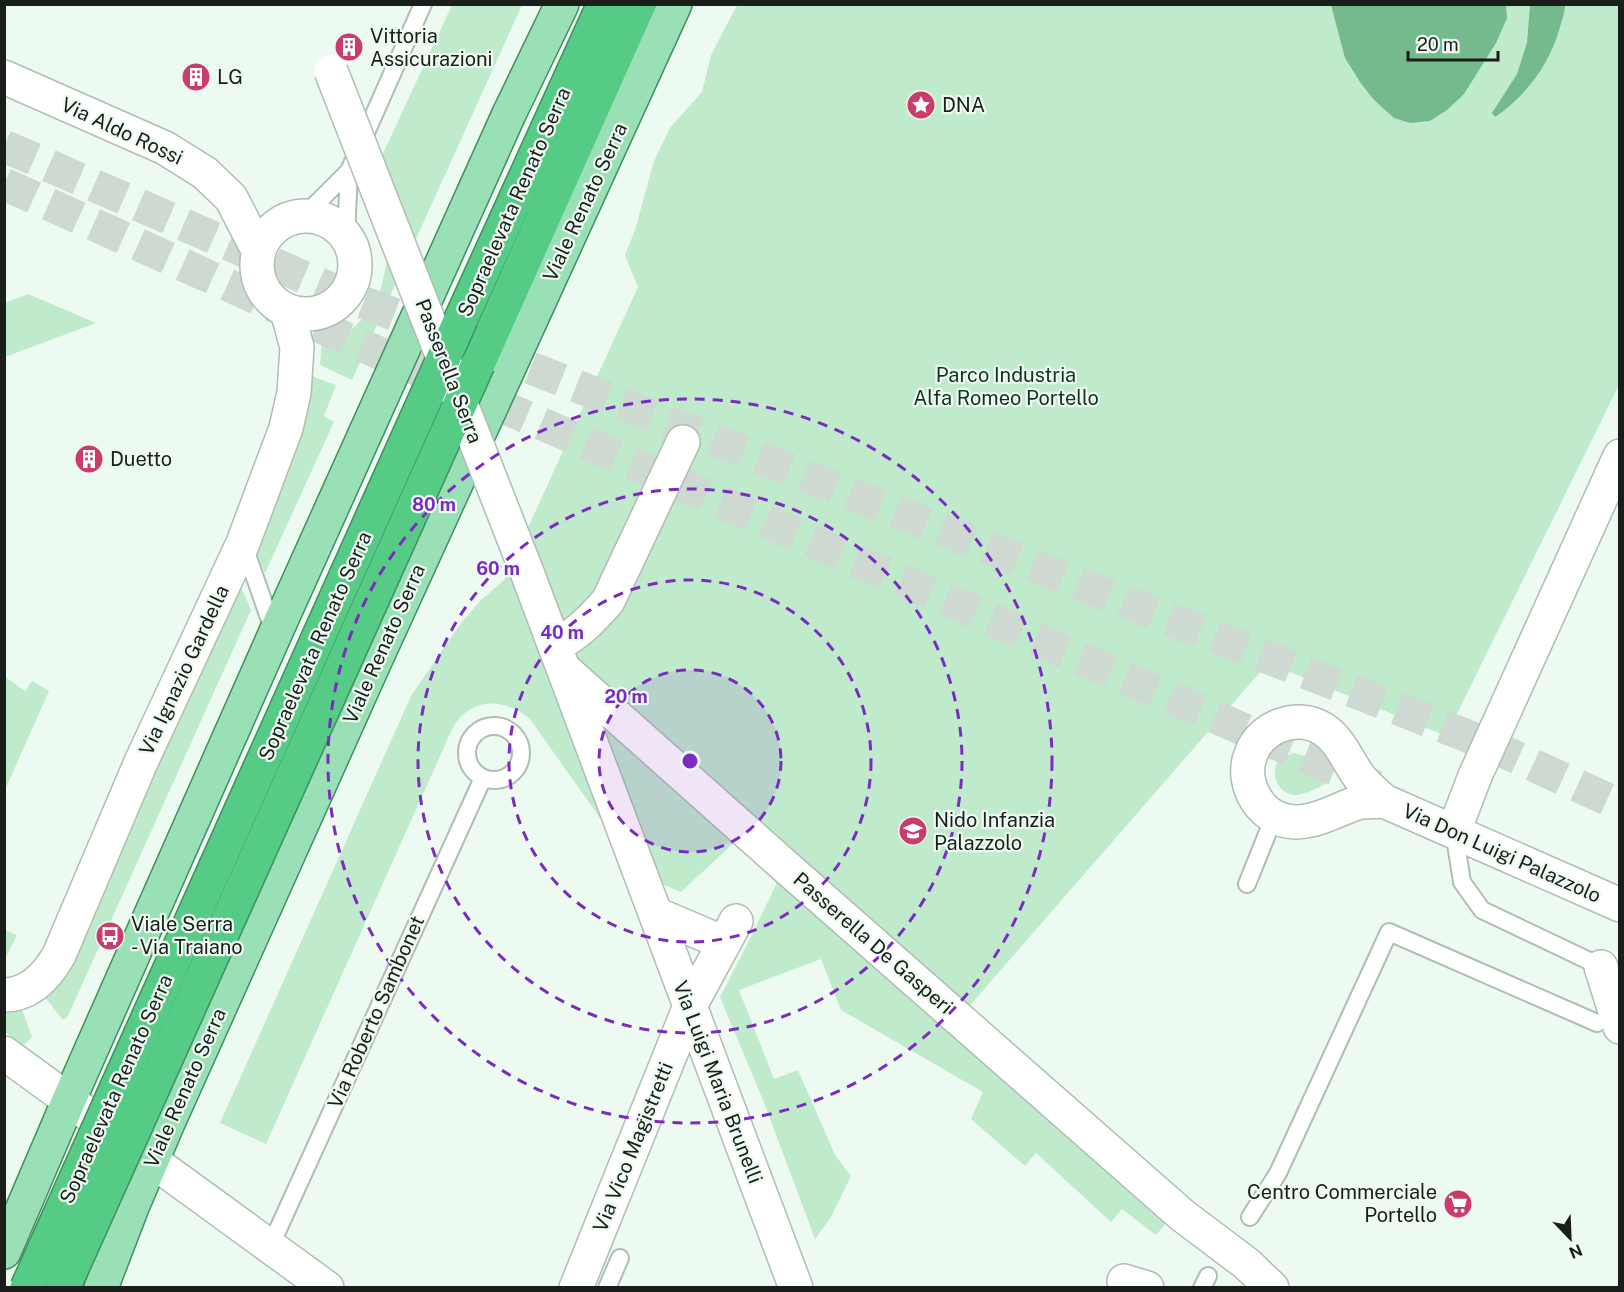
<svg xmlns="http://www.w3.org/2000/svg" width="1624" height="1292" font-family="'Public Sans',sans-serif">
	<style>
		.green { fill: #bfeacc }
		.water { fill: #74ba8c }
		.lines { fill: none; stroke-linecap: round; stroke-linejoin: round }
		.highway-tunnel { stroke: #cdd9d1; stroke-width: 33; stroke-dasharray: 33 16; stroke-linecap: butt }
		.lane-casing { stroke: #b0bdb4; stroke-width: 20 }
		.street-casing { stroke: #b0bdb4; stroke-width: 36 }
		.primary-casing { stroke: #418e61; stroke-width: 36 }
		.highway-casing { stroke: #418e61; stroke-width: 36 }
		.lane { stroke: #fff; stroke-width: 16 }
		.street { stroke: #fff; stroke-width: 33 }
		.primary { stroke: #9ae0b6; stroke-width: 33 }
		.highway { stroke: #56cb86; stroke-width: 33 }
		.street-bridge-casing { stroke: #b0bdb4; stroke-width: 36; stroke-linecap: butt }
		.highway-bridge-casing { stroke: #418e61; stroke-width: 36; stroke-linecap: butt }
		.street-bridge { stroke: #fff; stroke-width: 33 }
		.highway-bridge { stroke: #56cb86; stroke-width: 33 }
		.ring { fill: none; stroke: #7b2cbf; stroke-width: 3; stroke-dasharray: 10 8 }
		.labels { text-anchor: middle; stroke-width: 4.5; stroke-linejoin: round; paint-order: stroke }
		.poi-label { font-size: 20px; fill: #1a1e1b; stroke: #edfaf1; text-anchor: start }
		.street-label { font-size: 20px; fill: #1a1e1b; stroke: #edfaf1 }
		.park-label { font-size: 20px; fill: #12311e; stroke: #edfaf1 }
		.centre { fill: #7b2cbf; stroke: #edfaf1; stroke-width: 3 }
		.ring-label { font-size: 18px; text-anchor: middle; font-weight: bold; fill: #7b2cbf; stroke: #edfaf1; stroke-width: 4.5; stroke-linejoin: round; paint-order: stroke }
	</style>
	<rect width="100%" height="100%" fill="#edfaf1"/>
	<path class="green" d="M452,5H522L352,380L320,365L322,342L336,337L353,328L368,313L380,292L387,262L367,188Z
		M737,5H1619V385L1446,736L1268,663L965,1011L737,840L681,892L647,878L617,842L530,719C512,704 486,696 465,713C455,720 450,734 445,745L266,1144L220,1123L411,696L461,623L481,600L504,580L638,287L625,255L635,230L654,161L670,128L702,92L711,55Z
		M28,294L96,323L5,357V303Z
		M308,375L336,385L324,416L334,422L265,573L256,551Z
		M240,585L251,610L67,1018L62,1019L44,996L59,984Z
		M5,677L25,691L32,681L49,691L5,790Z
		M1294,753L1305,756L1328,783C1318,787 1304,796 1293,795C1277,793 1268,769 1281,758C1284,756 1290,754 1294,753Z
		M779,878L1172,1216L1156,1235L1122,1209L1111,1222L1036,1153L1025,1166L971,1119L983,1092L841,1010L821,959L739,990L774,1079L798,1070L835,1155L851,1176L831,1217L815,1239L763,1100L720,997L755,929Z
		M5,930L17,935L5,959Z
		M21,1007L32,1037L23,1046L5,1032L4,1010Z"/>
	<path class="water" d="M1331,5H1506L1507,18L1496,43L1464,94L1447,110L1430,121L1410,123L1394,118L1374,100L1360,82L1345,58Z
		M1530,5H1565C1565,12 1562,20 1560,27C1550,64 1526,96 1495,117L1492,113L1517,74L1527,43Z"/>
	<g class="lines">
		<path class="highway-tunnel" d="M4,146L347,296L440,332
			M4,184L354,342L1376,787
			M485,350L1485,743L1620,805"/>
		<g class="lane-casing">
			<path id="lane" d="M304,216L349,171L423,4
				M346,236L349,171
				M244,546L274,632
				M467 753a27 27 0 1 1 54 0a27 27 0 1 1-54 0Z
				M1454,831L1462,882L1482,910L1606,969
				M1247,884L1274,817
				M1250,1217L1278,1173L1389,932L1597,1023
				M270,1247L483,778
				M607,1288L620,1258
				M1202,1288L1208,1276"/>
		</g>
		<g class="street-casing">
			<path id="street" d="M4,77L165,148L205,173L231,198L259,252
				M257 265a49 49 0 1 1 98 0a49 49 0 1 1-98 0Z
				M528,575L796,1288
				M556,645C578,634 592,619 608,601L683,442
				M565,670L786,867L1182,1215L1247,1264L1272,1288
				M1384,801C1375,802 1365,801 1357,803C1335,810 1311,826 1287,821C1258,816 1240,781 1251,754C1261,726 1298,713 1323,729C1341,740 1348,763 1361,779C1368,787 1376,794 1384,801L1620,905
				M1454,831L1475,776L1620,456
				M656,914L724,943
				M1601,967L1620,1027
				M4,995C30,995 47,976 59,955L141,762L243,543L286,428L294,393L297,347L287,311
				M4,1053L327,1288
				M1124,1281L1147,1288
				M576,1288L690,1006L736,921"/>
		</g>
		<g class="primary-casing">
			<path id="primary" d="M4,1252L69,1100L275,634L509,114L562,4
				M101,1288L132,1207L168,1123L371,670L675,4"/>
		</g>
		<g class="highway-casing">
			<path id="highway" d="M461,319L604,4
				M478,364L639,4"/>
		</g>
		<use href="#lane" class="lane"/>
		<use href="#street" class="street"/>
		<use href="#primary" class="primary"/>
		<use href="#highway" class="highway"/>
		<g class="street-bridge-casing">
			<path id="street-bridge" d="M331,71L528,575"/>
		</g>
		<g class="highway-bridge-casing">
			<path id="highway-bridge" d="M27,1288L461,319
				M63,1288L478,364"/>
		</g>
		<use href="#street-bridge" class="street-bridge"/>
		<use href="#highway-bridge" class="highway-bridge"/>
	</g>
	<circle cx="690" cy="761" r="91" fill="#7b2cbf" fill-opacity=".12"/>
	<g class="ring">
		<circle cx="690" cy="761" r="91"/>
		<circle cx="690" cy="761" r="181"/>
		<circle cx="690" cy="761" r="272"/>
		<circle cx="690" cy="761" r="362"/>
	</g>
	<defs>
		<g id="building-disc" transform="scale(1.5)"><circle r="9.5" fill="#c93c6b" stroke="#edfaf1"/><path d="M-4-6H4V6H1V3H-1V6H-4ZM-2.5-4.3h1.7v1.8h-1.7ZM.8-4.3h1.7v1.8H.8ZM-2.5-1h1.7V.8h-1.7ZM.8-1h1.7V.8H.8Z" fill="#fff"/></g>
		<g id="sight-disc" transform="scale(1.5)"><circle r="9.5" fill="#c93c6b" stroke="#edfaf1"/><path d="M0-6L1.8-2.2L6-1.7L2.9 1.2L3.7 5.4L0 3.3L-3.7 5.4L-2.9 1.2L-6-1.7L-1.8-2.2Z" fill="#fff"/></g>
		<g id="school-disc" transform="scale(1.5)"><circle r="9.5" fill="#c93c6b" stroke="#edfaf1"/><path d="M0-5L7-2L0 1L-7-2ZM-4 1L0 2.5L4 1V4Q0 6-4 4Z" fill="#fff"/></g>
		<g id="bus-disc" transform="scale(1.5)"><circle r="9.5" fill="#c93c6b" stroke="#edfaf1"/><path d="M-5-6H5V4H4V6H2V4H-2V6H-4V4H-5ZM-3.5-4V0h7V-4ZM-3.5 1.2v1.5H-2V1.2ZM2 1.2v1.5H3.5V1.2Z" fill="#fff"/></g>
		<g id="supermarket-disc" transform="scale(1.5)"><circle r="9.5" fill="#c93c6b" stroke="#edfaf1"/><path d="M-6-5.5h2.5l.6 2H6L4.5 2H-2.5L-4.4-4H-6ZM-1.5 3.2a1.3 1.3 0 1 0 .1 0ZM3 3.2a1.3 1.3 0 1 0 .1 0Z" fill="#fff"/></g>
	</defs>
	<g fill-rule="evenodd">
		<use href="#building-disc" x="349" y="47"/>
		<use href="#building-disc" x="196" y="77"/>
		<use href="#sight-disc" x="921" y="105"/>
		<use href="#building-disc" x="89" y="459"/>
		<use href="#school-disc" x="913" y="831"/>
		<use href="#bus-disc" x="110" y="936"/>
		<use href="#supermarket-disc" x="1458" y="1204"/>
	</g>
	<g class="labels">
		<g class="poi-label">
			<text x="370" y="43">Vittoria<tspan x="370" dy="23">Assicurazioni</tspan></text>
			<text x="217" y="84">LG</text>
			<text x="942" y="112">DNA</text>
			<text x="110" y="466">Duetto</text>
			<text x="934" y="827">Nido Infanzia<tspan x="934" dy="23">Palazzolo</tspan></text>
			<text x="131" y="931">Viale Serra<tspan x="131" dy="23">- Via Traiano</tspan></text>
			<text x="1437" y="1199" text-anchor="end">Centro Commerciale<tspan x="1437" dy="23">Portello</tspan></text>
		</g>
		<g class="street-label">
			<text transform="translate(122 131) rotate(25)" y="7">Via Aldo Rossi</text>
			<text transform="translate(514 202) rotate(-66)" y="7">Sopraelevata Renato Serra</text>
			<text transform="translate(585 202) rotate(-65)" y="7">Viale Renato Serra</text>
			<text transform="translate(449 371) rotate(69)" y="7">Passerella Serra</text>
			<text transform="translate(384 644) rotate(-66)" y="7">Viale Renato Serra</text>
			<text transform="translate(315 646) rotate(-66)" y="7">Sopraelevata Renato Serra</text>
			<text transform="translate(184 670) rotate(-65)" y="7">Via Ignazio Gardella</text>
			<text transform="translate(1502 853) rotate(24)" y="7">Via Don Luigi Palazzolo</text>
			<text transform="translate(873 943) rotate(41)" y="7">Passerella De Gasperi</text>
			<text transform="translate(376 1012) rotate(-66)" y="7">Via Roberto Sambonet</text>
			<text transform="translate(718 1082) rotate(69)" y="7">Via Luigi Maria Brunelli</text>
			<text transform="translate(185 1088) rotate(-66)" y="7">Viale Renato Serra</text>
			<text transform="translate(116 1089) rotate(-66)" y="7">Sopraelevata Renato Serra</text>
			<text transform="translate(633 1147) rotate(-68)" y="7">Via Vico Magistretti</text>
		</g>
		<g class="park-label">
			<text x="1006" y="382">Parco Industria<tspan x="1006" dy="23">Alfa Romeo Portello</tspan></text>
		</g>
	</g>
	<circle cx="690" cy="761" r="9" class="centre"/>
	<g class="ring-label">
		<text x="434" y="511">80 m</text>
		<text x="498" y="575">60 m</text>
		<text x="562" y="639">40 m</text>
		<text x="626" y="703">20 m</text>
	</g>
	<rect width="1624" height="1292" fill="none" stroke="#1a1e1b" stroke-width="12"/>
	<g transform="translate(1570 1238) rotate(157)" stroke="#edfaf1" stroke-width="4.5" paint-order="stroke">
	<path d="M0-4.5L10 22L0 15L-10 22Z" fill="#1a1e1b"/>
	<text y="-9" font-size="16" font-weight="bold" text-anchor="middle" fill="#1a1e1b">N</text>
	</g>
	<path d="M1408 51v9h90v-9" fill="none" stroke="#1a1e1b" stroke-width="3"/>
	<text x="1417" y="51" font-size="18" fill="#1a1e1b" stroke="#edfaf1" stroke-width="4.5" paint-order="stroke">20 m</text>
</svg>
